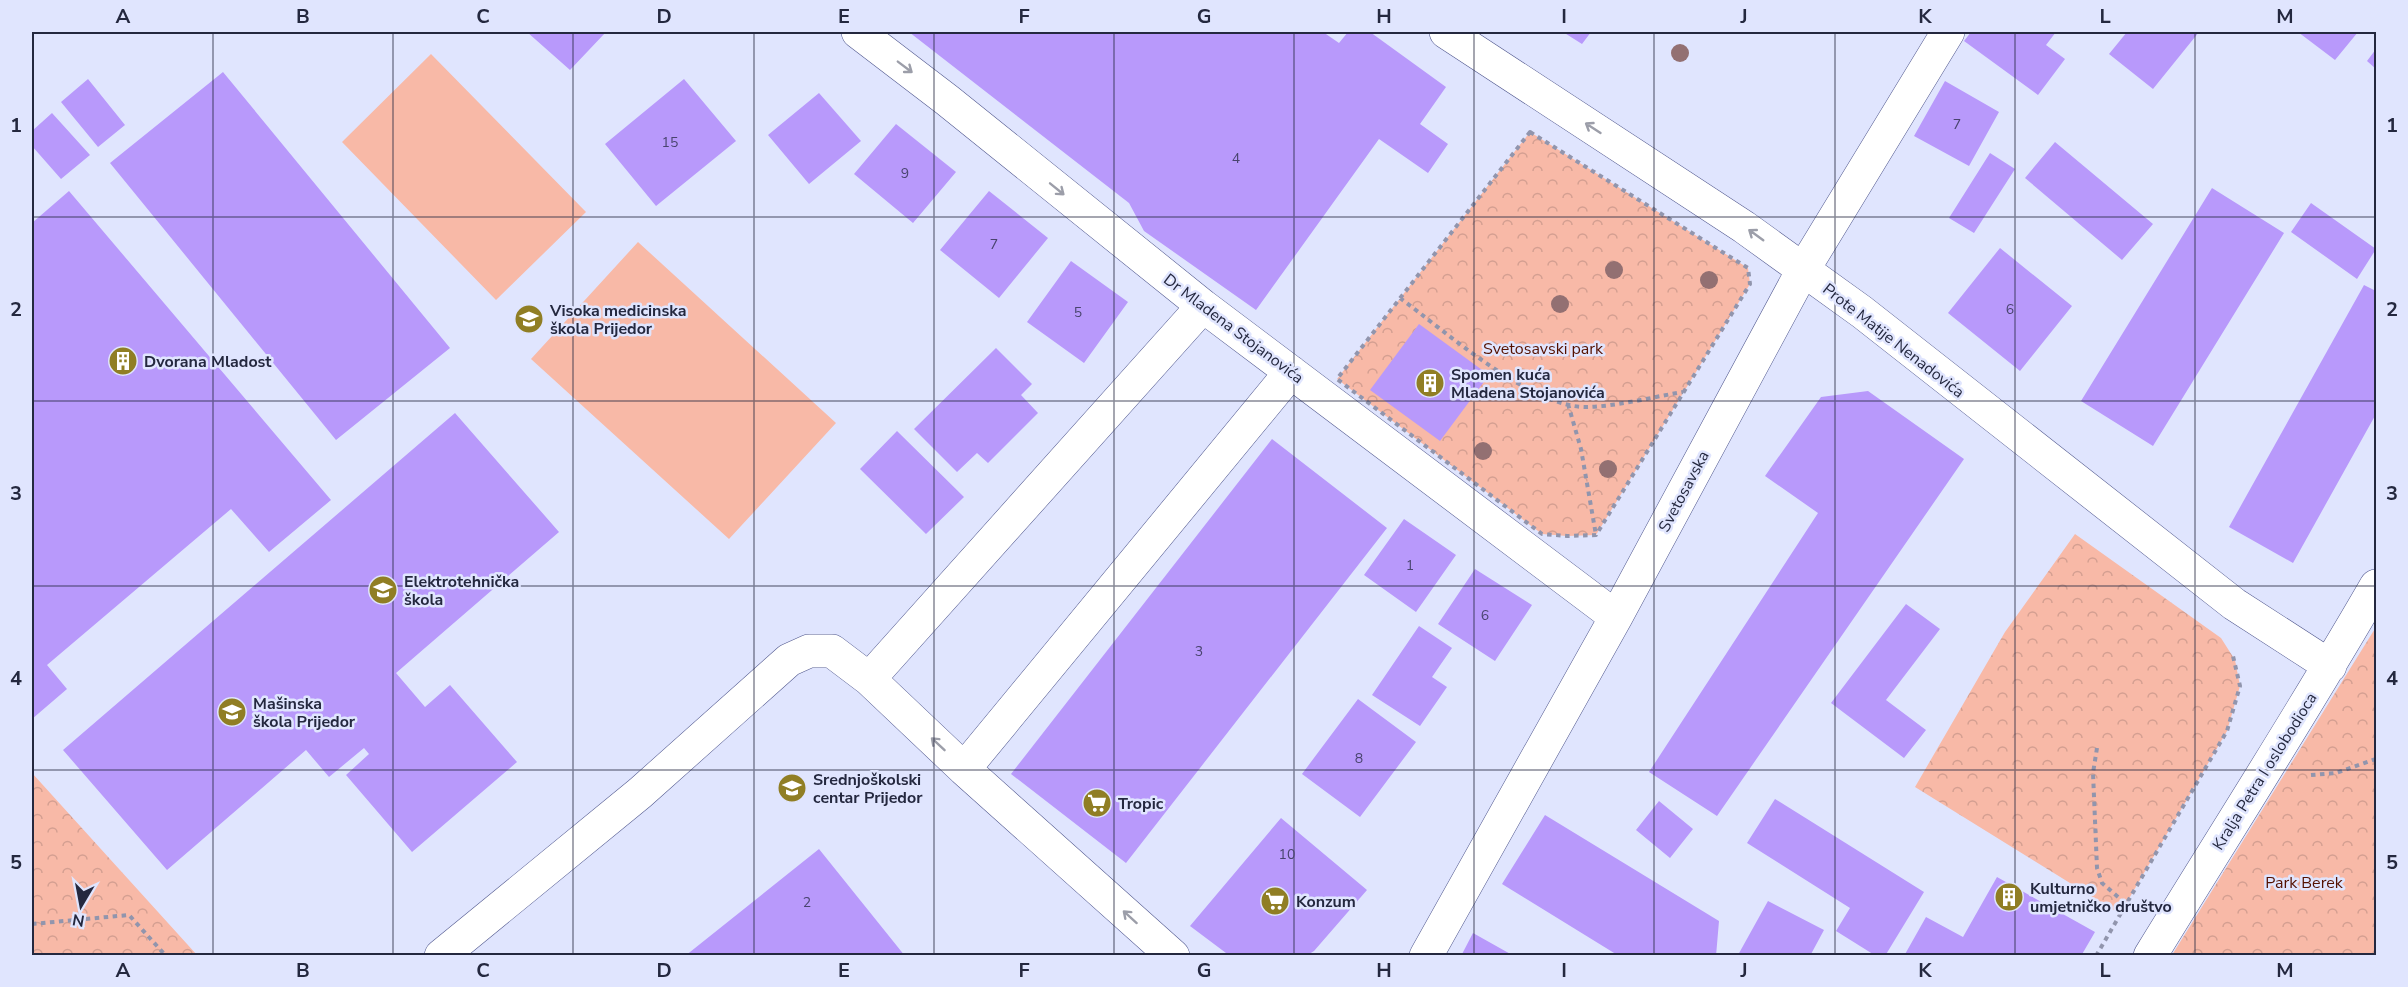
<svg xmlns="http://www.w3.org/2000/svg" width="2408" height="987" font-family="'Nunito Sans',sans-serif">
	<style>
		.forest { fill: url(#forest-crowns) }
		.pitch { fill: #f8b9a7 }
		.building { fill: #b899fb }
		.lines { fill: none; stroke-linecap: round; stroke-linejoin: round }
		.minor-casing { stroke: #51588e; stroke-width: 34 }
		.path { stroke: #9195ad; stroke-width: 4; stroke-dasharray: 4.5 4.5; stroke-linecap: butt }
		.minor { stroke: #fff; stroke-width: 33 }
		.tree { fill: #937072 }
		.oneway { stroke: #9c9ea9 }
		.grid { fill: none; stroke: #24283f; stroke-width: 1.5; stroke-opacity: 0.55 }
		.labels { text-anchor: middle; stroke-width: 5; stroke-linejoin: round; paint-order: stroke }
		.number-label { font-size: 14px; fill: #49446e }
		.poi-label { font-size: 16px; font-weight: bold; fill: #24283f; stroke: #e0e5fe; text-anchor: start }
		.street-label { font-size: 16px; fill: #24283f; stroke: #e0e5fe }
		.park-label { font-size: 16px; fill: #541100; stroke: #e0e5fe }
		.neatline { fill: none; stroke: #24283f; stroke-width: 2 }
		.grid-label { font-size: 20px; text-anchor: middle; font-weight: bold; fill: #24283f }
	</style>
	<defs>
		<pattern id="forest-crowns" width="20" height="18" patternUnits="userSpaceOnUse" patternTransform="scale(1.5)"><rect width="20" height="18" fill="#f8b9a7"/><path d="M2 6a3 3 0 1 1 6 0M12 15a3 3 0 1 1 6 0" fill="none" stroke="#d49f91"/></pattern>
	</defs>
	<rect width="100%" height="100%" fill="#e0e5fe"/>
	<path class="forest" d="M1530,132L1748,268L1750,284L1596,535L1567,536L1542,534L1337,379Z
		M2075,534L2221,638L2235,660L2240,686L2227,731L2120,914L1915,787L2005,632Z
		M2376,627V955H2172Z
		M32,773L197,955H32Z"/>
	<path class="pitch" d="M431,54L586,212L496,300L342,142Z
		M638,242L836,423L729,539L531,359Z"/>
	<path class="building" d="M527,32H606L570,70Z
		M909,32H1323L1339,43L1348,32H1370L1446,87L1420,124L1448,144L1428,173L1379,139L1256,310L1144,231L1129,203Z
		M1563,32H1591L1582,44Z
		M1971,32H2056L2046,45L2065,59L2038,95L1964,41Z
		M2127,32H2199L2153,89L2109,54Z
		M2298,32H2358L2335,60Z
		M2376,49V69L2367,61Z
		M223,72L450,348L336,440L110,163Z
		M88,79L125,125L98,147L61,102Z
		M684,79L736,141L656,206L605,144Z
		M1945,81L1999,112L1969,166L1914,136Z
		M819,93L861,141L809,184L768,135Z
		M52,113L90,155L61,179L32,146V131Z
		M896,124L956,172L913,223L854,174Z
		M2055,142L2153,224L2122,260L2025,178Z
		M1990,153L2015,169L1974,233L1949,218Z
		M2212,188L2284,233L2153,446L2081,401Z
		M69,191L331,500L269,552L231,509L47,665L67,689L32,719V223Z
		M989,191L1048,238L999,298L940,250Z
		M2311,203L2376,249L2357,279L2291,232Z
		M2000,248L2072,306L2020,371L1948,313Z
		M1071,261L1128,302L1084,363L1027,322Z
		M2364,285L2376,291V414L2293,563L2229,527Z
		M1419,324L1489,375L1440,441L1370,390Z
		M996,348L1032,384L1021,395L1038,413L988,463L977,453L957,472L914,429Z
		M1868,391L1964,459L1717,816L1649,772L1818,513L1765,476L1821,397Z
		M455,413L559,532L396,673L425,707L450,685L517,762L412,852L346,775L369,754L364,748L329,777L306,750L167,870L63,750Z
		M897,431L964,497L926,534L860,469Z
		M1272,439L1387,528L1126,863L1011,774Z
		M1404,519L1456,555L1416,612L1364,575Z
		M1475,569L1532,605L1495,661L1438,624Z
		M1906,604L1940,629L1886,700L1926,730L1904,758L1831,703Z
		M1419,626L1452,648L1432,677L1447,687L1420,726L1372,695Z
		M1358,699L1416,742L1360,817L1302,774Z
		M1775,799L1924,892L1885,956H1876L1836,931L1850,908L1747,843Z
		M1659,801L1693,829L1670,858L1636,830Z
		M1545,815L1719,921L1716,956H1619L1502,884Z
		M1281,818L1367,890L1314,951L1306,956H1230L1190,926Z
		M819,849L905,956H685Z
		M1997,877L2095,932L2081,956H1904L1926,917L1963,937Z
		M1768,901L1824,930L1810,956L1738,955Z
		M1473,933L1514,956H1461Z"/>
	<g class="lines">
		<g class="minor-casing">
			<path id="minor" d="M858,32L947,100L1203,306L1616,617
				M1446,32L1744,227L1862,312L2234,604L2330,666
				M869,679L1203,306
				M964,769L1291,372
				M441,956L640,793L789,660L809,651H832L869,679L964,769L1173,956
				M1426,956L1616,617L1803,270L1948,32
				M2150,956C2226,832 2304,711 2376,586"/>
		</g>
		<path class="path" d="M1530,132L1748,268L1750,284L1596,535L1567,536L1542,534L1337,379Z
			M1400,298C1445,331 1532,409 1588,407C1619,406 1652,397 1683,392
			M1568,404L1581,449L1596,535
			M2097,748L2093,773L2097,868L2102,883L2126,904
			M2311,775L2336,773L2376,759
			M32,924L129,915L166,956
			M2096,956L2227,731L2240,686L2233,656"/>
		<use href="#minor" class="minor"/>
	</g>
	<g class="tree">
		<circle cx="1680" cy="53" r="9"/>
		<circle cx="1614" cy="270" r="9"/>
		<circle cx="1709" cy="280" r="9"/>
		<circle cx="1560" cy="304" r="9"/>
		<circle cx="1483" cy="451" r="9"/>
		<circle cx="1608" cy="469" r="9"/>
	</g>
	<defs><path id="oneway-shaft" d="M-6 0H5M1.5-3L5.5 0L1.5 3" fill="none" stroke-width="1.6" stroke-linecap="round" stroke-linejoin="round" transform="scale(1.5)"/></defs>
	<g class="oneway">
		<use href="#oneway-shaft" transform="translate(905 67) rotate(37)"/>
		<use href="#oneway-shaft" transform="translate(1593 128) rotate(-147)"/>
		<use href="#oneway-shaft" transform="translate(1057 189) rotate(39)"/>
		<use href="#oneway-shaft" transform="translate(1756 235) rotate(-144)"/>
		<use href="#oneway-shaft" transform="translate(938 744) rotate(-137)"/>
		<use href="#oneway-shaft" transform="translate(1130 917) rotate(-138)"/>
	</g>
	<path class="grid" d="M213,32V956M393,32V956M573,32V956M754,32V956M934,32V956M1114,32V956M1294,32V956M1474,32V956M1654,32V956M1835,32V956M2015,32V956M2195,32V956M32,217H2376M32,401H2376M32,586H2376M32,770H2376"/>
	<defs>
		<g id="school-disc" transform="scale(1.5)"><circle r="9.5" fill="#907e24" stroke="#e0e5fe"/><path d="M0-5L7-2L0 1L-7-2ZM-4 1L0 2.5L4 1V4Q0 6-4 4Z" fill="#fff"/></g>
		<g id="building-disc" transform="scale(1.5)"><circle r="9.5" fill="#907e24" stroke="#e0e5fe"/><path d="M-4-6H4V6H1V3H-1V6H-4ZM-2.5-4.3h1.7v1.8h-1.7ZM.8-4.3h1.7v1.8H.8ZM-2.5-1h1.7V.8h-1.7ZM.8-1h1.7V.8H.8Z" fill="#fff"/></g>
		<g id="supermarket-disc" transform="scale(1.5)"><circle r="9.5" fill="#907e24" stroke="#e0e5fe"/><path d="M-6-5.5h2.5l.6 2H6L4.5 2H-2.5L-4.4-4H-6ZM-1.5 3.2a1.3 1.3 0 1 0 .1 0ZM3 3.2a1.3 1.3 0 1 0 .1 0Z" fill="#fff"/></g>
	</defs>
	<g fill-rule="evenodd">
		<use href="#school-disc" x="529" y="319"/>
		<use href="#building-disc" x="123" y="361"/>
		<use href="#building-disc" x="1430" y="383"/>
		<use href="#school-disc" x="383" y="590"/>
		<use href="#school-disc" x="232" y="712"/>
		<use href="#school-disc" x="792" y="788"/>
		<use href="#supermarket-disc" x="1097" y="803"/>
		<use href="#building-disc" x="2009" y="897"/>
		<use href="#supermarket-disc" x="1275" y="901"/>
	</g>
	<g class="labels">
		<g class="number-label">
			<text x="1957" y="129">7</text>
			<text x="670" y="147">15</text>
			<text x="1236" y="163">4</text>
			<text x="905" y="178">9</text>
			<text x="994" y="249">7</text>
			<text x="2010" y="314">6</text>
			<text x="1078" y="317">5</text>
			<text x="1410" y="570">1</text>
			<text x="1485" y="620">6</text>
			<text x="1199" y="656">3</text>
			<text x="1359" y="763">8</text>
			<text x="1287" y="859">10</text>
			<text x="807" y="907">2</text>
		</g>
		<g class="poi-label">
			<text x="550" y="316">Visoka medicinska<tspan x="550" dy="18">škola Prijedor</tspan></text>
			<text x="144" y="367">Dvorana Mladost</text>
			<text x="1451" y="380">Spomen kuća<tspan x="1451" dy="18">Mladena Stojanovića</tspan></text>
			<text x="404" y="587">Elektrotehnička<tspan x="404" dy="18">škola</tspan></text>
			<text x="253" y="709">Mašinska<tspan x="253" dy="18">škola Prijedor</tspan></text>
			<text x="813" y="785">Srednjoškolski<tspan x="813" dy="18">centar Prijedor</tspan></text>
			<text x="1118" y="809">Tropic</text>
			<text x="2030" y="894">Kulturno<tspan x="2030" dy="18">umjetničko društvo</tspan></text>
			<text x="1296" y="907">Konzum</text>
		</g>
		<g class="street-label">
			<text transform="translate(1234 328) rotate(37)" y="6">Dr Mladena Stojanovića</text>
			<text transform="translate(1894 340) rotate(38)" y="6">Prote Matije Nenadovića</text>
			<text transform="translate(1683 491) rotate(-62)" y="6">Svetosavska</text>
			<text transform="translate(2264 771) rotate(-58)" y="6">Kralja Petra I oslobodioca</text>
		</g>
		<g class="park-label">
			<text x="1543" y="354">Svetosavski park</text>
			<text x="2304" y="888">Park Berek</text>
		</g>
	</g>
	<rect width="2408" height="987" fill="none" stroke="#e0e5fe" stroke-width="66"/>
	<g transform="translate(81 906) rotate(190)" stroke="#e0e5fe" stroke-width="4.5" paint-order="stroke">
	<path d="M0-4.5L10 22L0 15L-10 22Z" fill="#24283f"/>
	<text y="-9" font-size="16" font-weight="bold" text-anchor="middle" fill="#24283f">N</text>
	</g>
	<rect x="33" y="33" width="2342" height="921" class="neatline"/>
	<g class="grid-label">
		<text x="123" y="23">A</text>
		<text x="303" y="23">B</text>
		<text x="483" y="23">C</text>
		<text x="664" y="23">D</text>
		<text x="844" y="23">E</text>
		<text x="1024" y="23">F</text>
		<text x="1204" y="23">G</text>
		<text x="1384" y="23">H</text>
		<text x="1564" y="23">I</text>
		<text x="1744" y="23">J</text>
		<text x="1925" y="23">K</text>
		<text x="2105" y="23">L</text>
		<text x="2285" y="23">M</text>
		<text x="16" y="132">1</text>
		<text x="2392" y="132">1</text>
		<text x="16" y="316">2</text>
		<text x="2392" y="316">2</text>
		<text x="16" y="500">3</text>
		<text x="2392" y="500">3</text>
		<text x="16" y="685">4</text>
		<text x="2392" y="685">4</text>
		<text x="16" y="869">5</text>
		<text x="2392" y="869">5</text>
		<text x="123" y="977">A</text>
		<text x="303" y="977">B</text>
		<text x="483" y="977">C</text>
		<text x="664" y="977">D</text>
		<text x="844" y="977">E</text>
		<text x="1024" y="977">F</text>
		<text x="1204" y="977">G</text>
		<text x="1384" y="977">H</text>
		<text x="1564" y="977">I</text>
		<text x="1744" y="977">J</text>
		<text x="1925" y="977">K</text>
		<text x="2105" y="977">L</text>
		<text x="2285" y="977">M</text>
	</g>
</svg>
